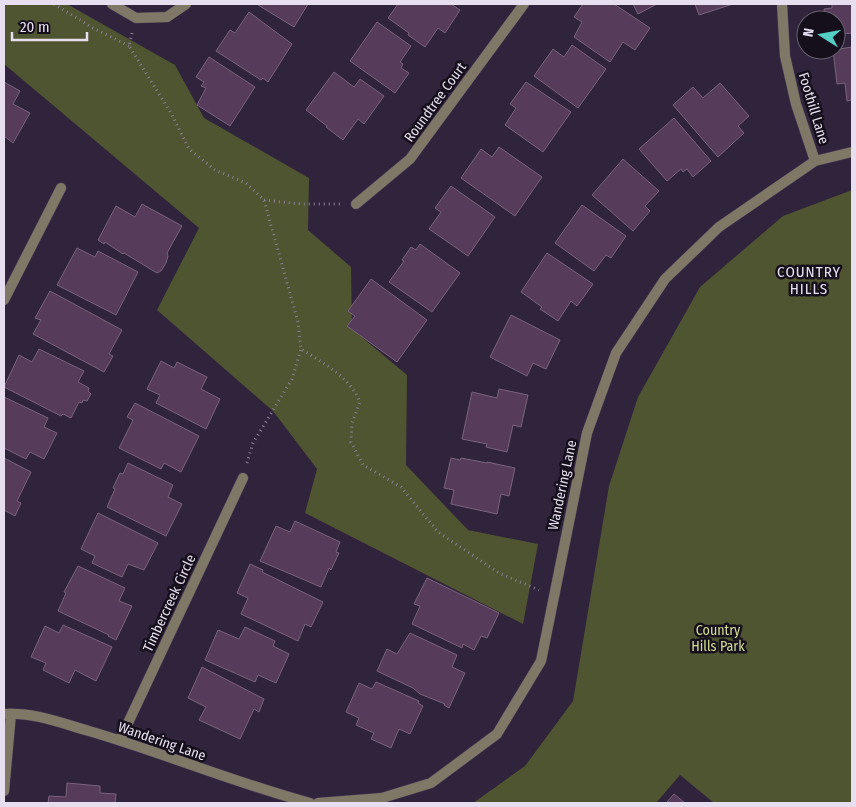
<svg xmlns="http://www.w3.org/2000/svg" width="856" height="807" font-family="'Fira Sans Condensed',sans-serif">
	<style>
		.green { fill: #4f5431 }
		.building { fill: #563b5b; stroke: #79637d }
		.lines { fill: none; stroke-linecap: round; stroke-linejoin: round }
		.street-casing { stroke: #4d4159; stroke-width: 11 }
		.path { stroke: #8b8095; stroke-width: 3; stroke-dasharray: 1 4; stroke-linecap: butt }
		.street { stroke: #807866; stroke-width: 10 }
		.labels { text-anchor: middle; stroke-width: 5; stroke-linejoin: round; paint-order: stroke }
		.street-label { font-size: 14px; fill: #e7dff0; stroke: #150f1b }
		.park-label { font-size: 14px; fill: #d2dd95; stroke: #150f1b }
		.neighbourhood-label { font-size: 15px; letter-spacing: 1px; fill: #e7dff0; stroke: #150f1b }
	</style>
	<rect width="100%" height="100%" fill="#30233c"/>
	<path class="green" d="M4,4H67L175,65L204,118L309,178L308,230L351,267L352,329L407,375L406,465L468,530L538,544L523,624L305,513L317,469L273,411L157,310L199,228L4,64Z
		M852,190V803H714L680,775L656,803H473L525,766L573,701L609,486L638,397L700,287L783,216Z"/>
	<path class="building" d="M259,4H308L294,27L258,5Z
		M398,4H451L460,10L445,33L438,28L425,47L408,35L409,33L388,18Z
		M583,4H614L650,28L635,50L623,42L610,62L574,37L582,22L574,17Z
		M633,4H657L638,14Z
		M695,4H733L699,15Z
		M832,4H852V33L836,35V20H825L824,9L832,8Z
		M249,12L292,44L268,82L263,78L261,80L216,51L230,30L235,33Z
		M377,22L411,46L400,62L403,64L401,68L409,73L395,93L350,61Z
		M572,45L606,69L578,108L534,76L553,49L564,57Z
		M852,47V100L847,101L845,83L837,84L833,50Z
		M209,57L255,87L230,126L197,105L206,88L201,86L204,82L196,77Z
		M334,72L354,87L360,79L384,96L364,124L358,119L343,140L326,127L327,126L306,110Z
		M4,82L20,91L13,104L30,113L13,143L4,136Z
		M526,82L571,112L543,152L505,125L516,108L510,104Z
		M720,83L749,116L738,126L744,133L718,157L673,105L693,87L703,98Z
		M674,118L711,161L693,177L687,169L683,172L681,169L667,181L639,149Z
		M499,147L542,177L515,216L461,178L481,149L492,157Z
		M623,159L659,191L645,206L650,211L633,231L592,195Z
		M451,186L495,217L468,256L429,229L441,212L435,208Z
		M142,204L182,226L167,253L168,256L166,263L161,271L157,273L124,253L123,254L105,242L104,244L98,240L116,206L135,217Z
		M582,205L626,236L611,258L606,255L594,271L555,243Z
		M420,244L460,273L432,312L389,282L404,261L402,260L411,247L416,250Z
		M77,248L95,257L98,251L138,272L116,315L57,285Z
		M547,253L593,284L577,306L571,301L558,321L540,309L542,307L521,292Z
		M371,279L427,320L397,362L347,326L355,316L348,311Z
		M50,291L122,330L109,354L113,356L104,372L33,334L41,320L35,318Z
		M511,315L560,340L546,369L533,363L527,376L490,357Z
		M39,349L84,371L78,382L89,388L88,391L91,394L87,401L83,400L82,403L79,402L71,418L63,414L61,416L4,387L19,355L32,362Z
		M161,361L174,368L177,362L207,377L201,389L220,399L206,429L156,403L160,395L147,389Z
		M499,389L528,395L521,427L513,425L507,452L486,447L487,444L462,439L472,392L497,398Z
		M4,397L48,418L44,427L57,433L44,459L30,452L26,459L4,448Z
		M135,403L199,436L181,472L164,463L161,469L119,448L133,420L127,417Z
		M4,458L31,472L17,501L21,503L15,516L4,510Z
		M451,458L460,460L461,458L487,463V462L515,468L509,496L501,494L497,514L451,504L454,490L444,488Z
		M128,463L173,485L168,497L182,504L166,536L107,507L115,489L113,488L120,473L123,474Z
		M98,513L158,543L144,570L128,564L122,577L92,563L95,556L81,549Z
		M295,521L340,542L336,552L339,553L331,570L329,568L321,587L260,561L276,526L290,532Z
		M250,564L263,570L262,572L323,602L311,627L305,624L298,641L241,614L248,598L237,593Z
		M78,566L125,588L119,601L132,606L116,640L108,636L109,635L58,611L66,593L64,592Z
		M427,578L499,613L487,638L481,636L474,650L463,644L462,648L412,624L420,606L414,604Z
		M63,625L112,647L96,681L75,670L69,683L43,670L46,663L31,657L45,626L59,633Z
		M245,627L275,641L273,646L289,654L276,683L258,675L255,682L205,660L218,630L239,639Z
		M410,633L457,655L452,667L465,673L449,708L444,705L445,704L420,694L413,688L377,671L387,649L397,654Z
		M202,667L264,699L259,712L254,709L240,739L199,720L206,707L188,698Z
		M376,682L419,701L418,703L423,706L410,734L399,729L391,748L371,739L374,733L356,725L359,718L346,712L359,683L372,689Z
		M67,783L100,786V793L116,794L115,803H48L49,796L66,797Z
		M674,794L685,803H666Z"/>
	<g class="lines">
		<g class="street-casing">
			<path id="street" d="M112,4L136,18L167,17L186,4
				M782,4L785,56L796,104L815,161
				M356,204L410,159L524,4
				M4,300L61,188
				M4,714C33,712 61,723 89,731C164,753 235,783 310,803
				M120,740L243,478
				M4,791L11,714
				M318,803L382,798L431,783L497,734L541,661L587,433L616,353L665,279L719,227L815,161L852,152"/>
		</g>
		<path class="path" d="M54,4L93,28L129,46
			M132,33L129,46L171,113L189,149L215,170L246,183L264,200L298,322L301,349C323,363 350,377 360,402L352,423L351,442L363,465L401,487L438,532L499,573L539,590
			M264,200L300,204H340
			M247,463L253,443L292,379L301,349"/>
		<use href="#street" class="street"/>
	</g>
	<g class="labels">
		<g class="street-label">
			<text transform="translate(435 102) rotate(-54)" y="5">Roundtree Court</text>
			<text transform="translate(814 108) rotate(73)" y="5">Foothill Lane</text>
			<text transform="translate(562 485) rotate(-78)" y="5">Wandering Lane</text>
			<text transform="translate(169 603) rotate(-65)" y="5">Timbercreek Circle</text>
			<text transform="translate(162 741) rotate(19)" y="5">Wandering Lane</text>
		</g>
		<g class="park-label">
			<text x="718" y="635">Country<tspan x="718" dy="16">Hills Park</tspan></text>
		</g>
		<g class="neighbourhood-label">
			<text x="809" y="277">COUNTRY<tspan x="809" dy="17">HILLS</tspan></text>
		</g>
	</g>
	<rect width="856" height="807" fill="none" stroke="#e7dff0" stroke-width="10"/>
	<g transform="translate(821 35) rotate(281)"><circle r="24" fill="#150f1b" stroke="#696270"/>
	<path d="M0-4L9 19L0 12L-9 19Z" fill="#55cec5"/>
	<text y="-8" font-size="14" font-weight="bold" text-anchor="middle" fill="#e7dff0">N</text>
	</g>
	<path d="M12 32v8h75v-8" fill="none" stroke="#e7dff0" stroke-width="2.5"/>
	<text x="20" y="32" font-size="15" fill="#e7dff0" stroke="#150f1b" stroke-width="4" paint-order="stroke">20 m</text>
</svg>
